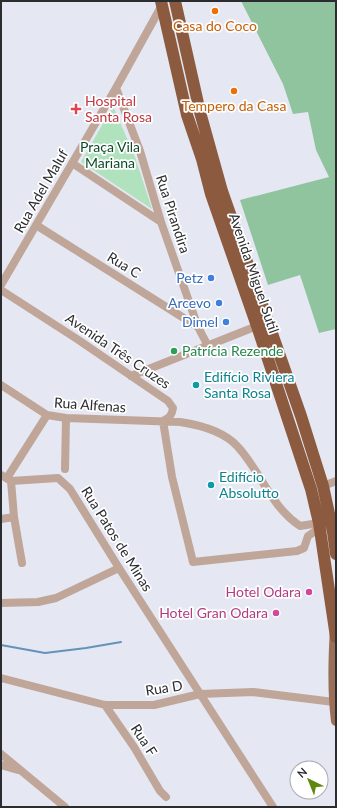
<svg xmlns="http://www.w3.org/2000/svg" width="337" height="808" font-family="Lato,sans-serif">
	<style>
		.green { fill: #afe2bd }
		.forest { fill: #90c49f }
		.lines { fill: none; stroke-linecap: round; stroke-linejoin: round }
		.stream { stroke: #6393b8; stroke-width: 2 }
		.minor { stroke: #bfa699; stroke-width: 8 }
		.major { stroke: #9a6f57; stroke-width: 10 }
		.highway { stroke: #8c5b3f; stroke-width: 12 }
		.food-dot { fill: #e8710a; stroke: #fff; stroke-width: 1.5 }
		.health-dot { fill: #e0444e; stroke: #fff; stroke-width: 1.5 }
		.shop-dot { fill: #3f7fe0; stroke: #fff; stroke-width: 1.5 }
		.leisure-dot { fill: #2e9e5b; stroke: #fff; stroke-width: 1.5 }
		.culture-dot { fill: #0f9aa8; stroke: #fff; stroke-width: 1.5 }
		.hotel-dot { fill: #d1479c; stroke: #fff; stroke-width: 1.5 }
		.labels { text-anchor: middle; stroke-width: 3.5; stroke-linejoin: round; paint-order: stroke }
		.food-label { font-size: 14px; fill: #c56008; stroke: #fff }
		.health-label { font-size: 14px; fill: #be3a42; stroke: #fff; text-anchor: start }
		.park-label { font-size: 14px; fill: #0b4a28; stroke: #fff }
		.street-label { font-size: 14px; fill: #2b2c30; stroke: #fff }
		.shop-label { font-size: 14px; fill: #366cbe; stroke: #fff; text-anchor: end }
		.leisure-label { font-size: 14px; fill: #27864d; stroke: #fff; text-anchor: start }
		.culture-label { font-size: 14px; fill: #0d838f; stroke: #fff; text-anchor: start }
		.hotel-label { font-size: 14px; fill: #b23c85; stroke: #fff; text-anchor: end }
	</style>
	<rect width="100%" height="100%" fill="#e5e7f3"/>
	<path class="green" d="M113,106L135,157L152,209L81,162Z"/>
	<path class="forest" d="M241,1H336V329L319,333L300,275L268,285L240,200L329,177L316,150L308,112L293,114L283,84Z"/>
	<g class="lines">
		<path class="stream" d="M1,645L45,653L86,648L121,642"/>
		<path class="minor" d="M116,88L140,151L161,222L198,327L208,346
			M72,163L161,222
			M36,225L198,327
			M1,285L116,88L162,5
			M1,290L77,339L168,401L173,408C172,415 170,417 163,421
			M131,376L257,326
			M1,385L47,415L66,418L180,422C200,425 225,432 238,447C261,472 271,507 300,526L319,523
			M163,421L172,477L193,562L297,551L304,548L308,536L320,528
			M65,469L66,418
			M1,475L11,481L58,478L70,489L119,568L273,807
			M7,478L47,415
			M11,481L14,517L22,563
			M323,486L336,481
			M1,519L14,517
			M1,603L38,602L56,598L119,568
			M1,678L105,705H154L200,694L253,692L334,702
			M105,705L134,747L160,791L166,797
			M1,754L65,807
			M1,765L18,770"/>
		<path class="major" d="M335,629C333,660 332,690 336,721"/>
		<path class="highway" d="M161,1L187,115L202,159L211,194L257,326L311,489L319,523L336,637
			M175,1L200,112L222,191L301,416L323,486L333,532L336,554"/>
	</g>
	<g class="food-dot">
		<circle cx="215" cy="11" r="4"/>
		<circle cx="234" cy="91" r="4"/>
	</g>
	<path class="health-dot" d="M74 103h4v4h4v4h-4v4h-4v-4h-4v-4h4z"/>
	<g class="shop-dot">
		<circle cx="211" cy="278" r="4"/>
		<circle cx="219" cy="303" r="4"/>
		<circle cx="226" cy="322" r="4"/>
	</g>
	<circle class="leisure-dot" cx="174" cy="351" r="4"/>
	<g class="culture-dot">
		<circle cx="196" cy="385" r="4"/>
		<circle cx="211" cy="485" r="4"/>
	</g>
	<g class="hotel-dot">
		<circle cx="309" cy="592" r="4"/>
		<circle cx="276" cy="613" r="4"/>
	</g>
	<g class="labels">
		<g class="food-label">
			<text x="215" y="31">Casa do Coco</text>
			<text x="234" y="111">Tempero da Casa</text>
		</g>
		<g class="health-label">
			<text x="85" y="106">Hospital<tspan x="85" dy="16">Santa Rosa</tspan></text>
		</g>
		<g class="park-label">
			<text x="110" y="152">Praça Vila<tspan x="110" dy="16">Mariana</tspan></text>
		</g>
		<g class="street-label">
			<text transform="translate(41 191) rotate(-60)" y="5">Rua Adel Maluf</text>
			<text transform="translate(173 214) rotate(72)" y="5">Rua Pirandira</text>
			<text transform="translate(124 265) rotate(32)" y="5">Rua C</text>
			<text transform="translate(254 273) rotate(71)" y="5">Avenida Miguel Sutil</text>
			<text transform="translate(118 351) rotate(34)" y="5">Avenida Três Cruzes</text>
			<text transform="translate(90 405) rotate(4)" y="5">Rua Alfenas</text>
			<text transform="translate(117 539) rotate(58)" y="5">Rua Patos de Minas</text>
			<text transform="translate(164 688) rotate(-9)" y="5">Rua D</text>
			<text transform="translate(144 740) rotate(57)" y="5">Rua F</text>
		</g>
		<g class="shop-label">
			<text x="203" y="283">Petz</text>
			<text x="211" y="308">Arcevo</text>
			<text x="218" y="327">Dimel</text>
		</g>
		<g class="leisure-label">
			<text x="182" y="356">Patrícia Rezende</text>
		</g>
		<g class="culture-label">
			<text x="204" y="382">Edifício Riviera<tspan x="204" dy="16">Santa Rosa</tspan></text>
			<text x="219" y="482">Edifício<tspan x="219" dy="16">Absolutto</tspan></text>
		</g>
		<g class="hotel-label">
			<text x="301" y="597">Hotel Odara</text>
			<text x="268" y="618">Hotel Gran Odara</text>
		</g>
	</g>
	<rect width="337" height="808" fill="none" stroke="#2b2c30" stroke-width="4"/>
	<g transform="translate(309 780) rotate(317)"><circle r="19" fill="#ffffff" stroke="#aaabac"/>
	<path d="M0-3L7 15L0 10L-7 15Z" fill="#5f860e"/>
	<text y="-6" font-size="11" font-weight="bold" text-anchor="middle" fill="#2b2c30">N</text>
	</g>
</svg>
